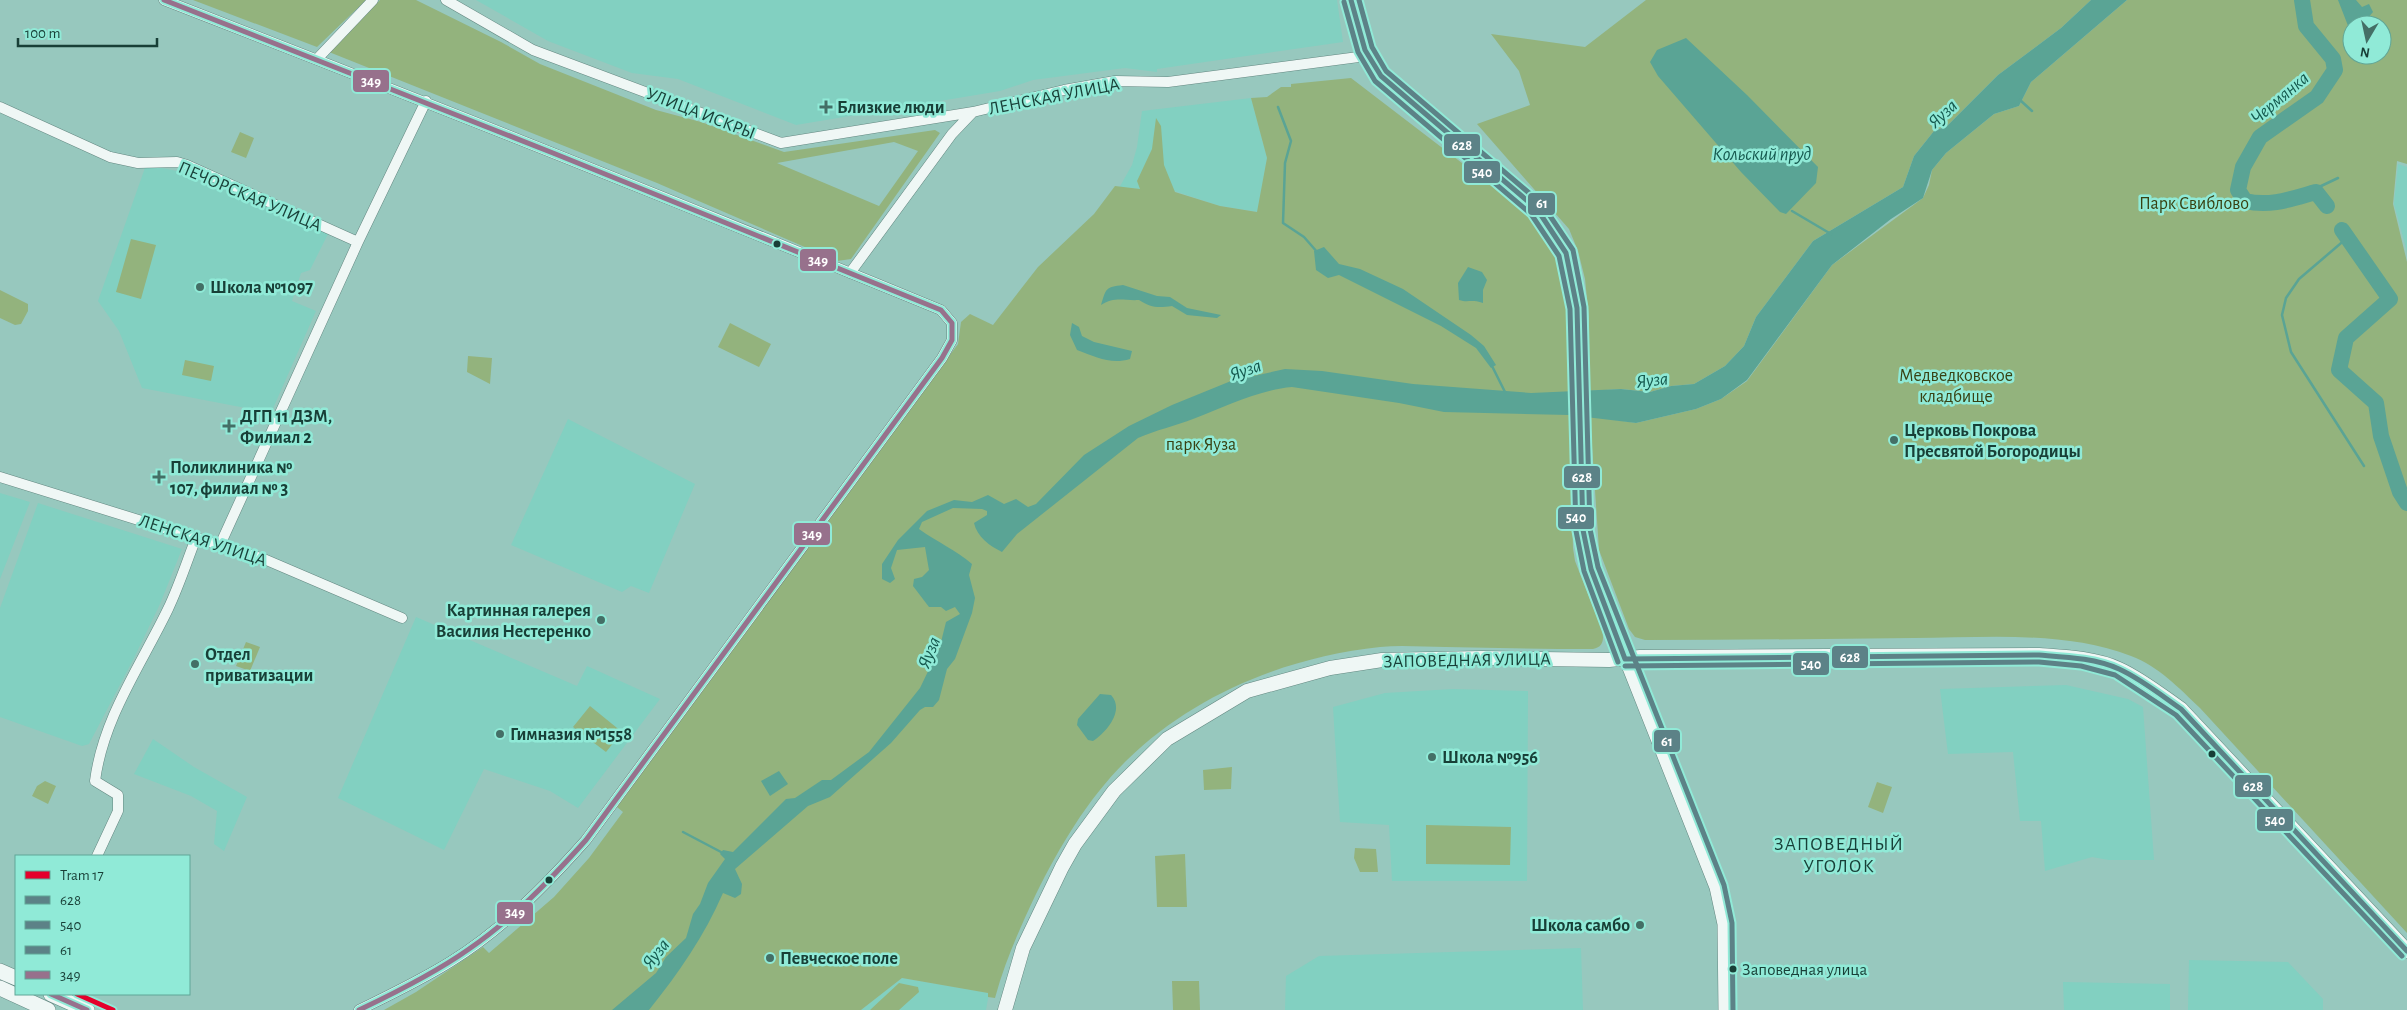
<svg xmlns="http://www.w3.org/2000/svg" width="2407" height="1010" font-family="'Alegreya Sans',sans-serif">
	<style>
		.built { fill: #82d0c1 }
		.green { fill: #93b37d; fill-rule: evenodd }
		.water { fill: #5aa495 }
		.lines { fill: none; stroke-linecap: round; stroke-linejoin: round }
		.stream { stroke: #5aa495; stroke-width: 2.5 }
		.river { stroke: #5aa495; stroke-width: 16 }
		.minor-casing { stroke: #638780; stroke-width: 11 }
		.tertiary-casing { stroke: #638780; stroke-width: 15 }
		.secondary-casing { stroke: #638780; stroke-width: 16 }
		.minor { stroke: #eff7f5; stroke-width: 10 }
		.tertiary { stroke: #eff7f5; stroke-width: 14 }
		.secondary { stroke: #eff7f5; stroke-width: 15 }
		.bus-1-casing { stroke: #90ead7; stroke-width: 9 }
		.bus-2-casing { stroke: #90ead7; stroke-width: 9 }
		.bus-3-casing { stroke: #90ead7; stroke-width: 9 }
		.bus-4-casing { stroke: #90ead7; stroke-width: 9 }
		.bus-1 { stroke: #5c8287; stroke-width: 5 }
		.bus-2 { stroke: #5c8287; stroke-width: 5 }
		.bus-3 { stroke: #5c8287; stroke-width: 5 }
		.bus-4 { stroke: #97718c; stroke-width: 5 }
		.tram-1-casing { stroke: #90ead7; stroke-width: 9 }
		.tram-1 { stroke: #e4002b; stroke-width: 5 }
		.poi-dot { fill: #446f66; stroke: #90ead7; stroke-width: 2 }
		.bus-dot { fill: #183f37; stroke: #90ead7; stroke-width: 2 }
		.labels { text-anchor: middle; stroke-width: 5; stroke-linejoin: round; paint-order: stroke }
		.bus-label { font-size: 17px; fill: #183f37; stroke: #90ead7; text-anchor: start }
		.street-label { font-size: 18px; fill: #183f37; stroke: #90ead7 }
		.poi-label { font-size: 18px; font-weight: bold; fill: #183f37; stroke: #90ead7; text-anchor: start }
		.park-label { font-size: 18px; fill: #384112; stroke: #90ead7 }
		.water-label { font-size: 19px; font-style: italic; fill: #165a4f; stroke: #90ead7 }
		.neighbourhood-label { font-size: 19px; letter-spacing: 1px; fill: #183f37; stroke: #90ead7 }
		.line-badge { stroke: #90ead7; stroke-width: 2 }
		.badge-label { font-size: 14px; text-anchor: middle; font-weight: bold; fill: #fff }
	</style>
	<rect width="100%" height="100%" fill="#97c8be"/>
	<path class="built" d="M476,0H1337L1343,42L1157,69V72L1125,68L1033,80L1000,91L796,125L678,79L632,73L548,41Z
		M1251,98L1267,158L1258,212L1220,206L1171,190L1119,188L1132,165L1137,147L1142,111Z
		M2398,164L2407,167V252L2394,204Z
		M146,165L193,174L328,234L310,270L301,273L292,301L316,311L271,413L142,388L119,331L98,301Z
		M568,419L695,484L649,593L631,586L622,592L511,545Z
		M0,493L30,502L0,579Z
		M38,503L182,549L160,604L134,658L89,744L82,746L0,717V608Z
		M416,617L577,686L587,666L660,699L578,808L550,791L484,769L444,850L338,798Z
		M2066,685L2128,699L2143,707L2154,860H2109L2092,857L2045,871L2041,821H2020L2013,752L1948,754L1940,689Z
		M1453,689L1528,691L1527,881H1392L1389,825L1340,822L1333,707L1385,693Z
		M153,739L194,767L247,797L224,851L214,844L217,811L191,796L134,774Z
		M1581,948L1583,1010H1285L1286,976L1319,956Z
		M2189,960L2288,962L2323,999V1010H2188Z
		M902,978L989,993L986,1010H861Z
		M2063,982L2170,984V1010H2064Z"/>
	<path class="green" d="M193,0H366L317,47Z
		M380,0H416L501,42L540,64L656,110L701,122L784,152L935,130L940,133L851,259L837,261L657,183L329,52ZM894,142L918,151L879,206L777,163Z
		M1646,0H2091L2061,28L1998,75L1947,126L1934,131L1914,156L1903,187L1813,241L1756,317L1744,346L1725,366L1694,384L1671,386L1650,392L1621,389L1589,391V318L1585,279L1578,251L1569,229L1477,124L1530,105L1519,71L1491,34L1585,47Z
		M2127,0H2407V164L2397,161L2393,204L2407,262V933L2200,708C2179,688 2158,666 2131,656C2063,630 1984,638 1913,638C1824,639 1734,640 1645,640L1635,637L1629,629L1599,550L1590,416L1636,423L1696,409L1721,399L1747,381L1832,265L1923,198L1929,185L1932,170L1946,153L1994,114L2019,106L2031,82ZM2352,25H2382V55H2352Z
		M1351,78L1526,212L1555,256L1567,309L1573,548L1575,561L1602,630C1604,638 1604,647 1593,649C1544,649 1495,648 1446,647C1425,647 1402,645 1380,647C1287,657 1195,694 1127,760C1088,798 1060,846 1036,894C1020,928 1005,961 995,998L988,997V993L902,978L861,1010H384L416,992L483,947L489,953L554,897L589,858L623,812L617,807L696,697L958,344L961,322L970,314L993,325L1038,267L1094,214L1115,186L1140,189L1137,181L1152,149L1156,118L1161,126L1164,165L1175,192L1220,206L1257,212L1267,158L1251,98L1267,97L1281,87H1291V84Z
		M240,132L254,138L246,158L231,152Z
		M131,239L156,245L141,299L116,292Z
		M0,290L28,304V311L21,324L15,325L0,318Z
		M730,323L771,344L759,367L718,347Z
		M468,356L492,358L490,384L467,372Z
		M185,360L214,366L211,381L182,375Z
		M246,642L260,647L250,671L236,666Z
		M590,706L622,732L606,752L573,727Z
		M1232,767L1231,789L1204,790L1203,770Z
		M45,781L56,786L48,804L32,796L37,786Z
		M1877,782L1892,787L1883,813L1868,807Z
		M1426,825L1511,827L1510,865L1426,864Z
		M1355,848L1376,849L1378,872H1360L1354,858Z
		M1185,854L1187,907H1157L1155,856Z
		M1172,981H1199L1200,1010H1173Z
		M899,983L918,987L919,992L899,1010H870Z"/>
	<path class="water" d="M2091,0H2127L2031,82L2019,106L1994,114L1946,153L1932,170L1923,198L1891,219L1832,265L1747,380L1721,399L1696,409L1636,423L1569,415L1444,412L1399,403L1292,387C1258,390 1225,407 1193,419C1175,426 1156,430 1138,438L1017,534L1002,552C990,546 977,537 974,523L987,515V511L982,509L953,508L922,522L919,529C937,542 956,550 972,564L969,575L975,598L972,613L955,659L947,669L939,700L933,707H925L920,710L891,743L830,797L808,806L735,869L742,884L741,894L735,898L723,893C705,935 678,974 649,1010H612L656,973L666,957L686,938L693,914L700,904L708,883L725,859L720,854L723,850L733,852L786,799L795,798L822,780H831L869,752L920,688L934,659V654L939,650L946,622L960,614L955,607L946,611L941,607H929L913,586L914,579L922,577L929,570L925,547L897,550L891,568L895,579L890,583L882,579V564L898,540L927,511L954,500L972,502L988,495L1004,504L1016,499L1028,507L1036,504L1084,455L1129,426L1172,405L1231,381L1285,369L1322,371L1413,384L1531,393L1621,389L1650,392L1671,386L1694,384L1725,366L1744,346L1756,317L1813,241L1903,187L1914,156L1934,131L1947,126L1998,75L2061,28Z
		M2338,0H2356L2362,7L2369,4L2373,12L2362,25H2352V36Z
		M1686,38L1747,95L1818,167L1816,183L1786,214L1780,212L1741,172L1658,76L1650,62L1657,50Z
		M1324,247L1339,264L1360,269L1403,289L1471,335L1484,346L1496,365L1491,368L1476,348L1441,326L1339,275L1328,278L1316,270L1314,251Z
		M1468,267L1482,272L1487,280L1483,290V303C1471,299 1468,303 1459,300L1458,283Z
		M1123,285L1157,296L1170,297L1187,308L1221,315L1217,318L1187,315L1172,306C1158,308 1151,308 1139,300C1124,301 1115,296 1101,305C1106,289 1105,287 1123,285Z
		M1072,323L1079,327L1082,336L1094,342L1132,351L1130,359C1111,365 1096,357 1077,350L1070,335Z
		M1100,694L1111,695C1125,710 1107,732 1093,741L1088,740L1077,725L1078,719Z
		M779,771L788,784L770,796L761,781Z"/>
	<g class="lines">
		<path class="stream" d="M2020,100L2032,111
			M1278,107L1291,141L1285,163L1283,223L1304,237L1318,253
			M2316,192L2319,187L2338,178
			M1792,211L1831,234
			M2347,238L2299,279L2286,298L2282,315L2291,352L2364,466
			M1492,366L1505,392
			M683,832L721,852"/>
		<path class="river" d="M2302,0L2306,26L2333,59L2335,70L2317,97L2260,137L2243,167L2238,190L2245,201C2270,207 2291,199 2316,192L2327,206
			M2342,230L2390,299L2346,338L2339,370L2376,403L2381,436L2400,492L2407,503"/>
		<g class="minor-casing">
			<path id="minor" d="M164,0C424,101 683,204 941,310L952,323V340L942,358L586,840C546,885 502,930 450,962C421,980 390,995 359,1010
				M446,0L533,50L781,143L973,112L1064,90L1115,81L1168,82L1366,56
				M317,59L373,0
				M0,107L110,157L138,163L177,162L187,165L358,242
				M850,273L952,134L973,112
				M0,477L264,559L402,618
				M220,545L358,242L426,101
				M97,856L118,811V795L95,781C103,718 141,665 168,609C179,586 187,561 196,538"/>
		</g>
		<g class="tertiary-casing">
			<path id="tertiary" d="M1005,1010L1023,948L1062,867L1075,844L1114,791L1167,739L1247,691L1330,668L1382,660L1482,658L1609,660L1640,657L2039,655C2066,657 2095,658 2119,669C2141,679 2161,695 2181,709L2407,951"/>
		</g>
		<g class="secondary-casing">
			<path id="secondary" d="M1351,0C1357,27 1362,55 1381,76L1537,209L1566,253L1577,308L1583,530L1591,569L1717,887L1725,924L1726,1010
				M0,971L16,978
				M0,988L48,1010
				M51,994L87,1010"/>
		</g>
		<use href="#minor" class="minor"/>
		<use href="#tertiary" class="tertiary"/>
		<use href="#secondary" class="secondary"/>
		<g class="bus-1-casing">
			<path id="bus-1" d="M1351,0L1365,50L1381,76L1537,209L1566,253L1577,308L1583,530L1591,569L1625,659
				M1625,659L2039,655C2065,657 2095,658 2119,669C2141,679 2161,695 2181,709L2407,951"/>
		</g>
		<g class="bus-2-casing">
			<path id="bus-2" d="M1344,2L1358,52L1375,81L1531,214L1559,256L1570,309L1576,531L1584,571L1618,662
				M1625,666L2039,662L2081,666L2115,675L2176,715L2402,956"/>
		</g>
		<g class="bus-3-casing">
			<path id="bus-3" d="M1359,0L1372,47L1386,71L1542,204L1573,250L1584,307L1590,529L1598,567L1724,885L1732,923L1733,1010"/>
		</g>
		<g class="bus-4-casing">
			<path id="bus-4" d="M164,0L553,153L941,310L952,323V340L942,358L586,840C550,880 513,919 469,949C435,973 397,992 359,1010
				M51,994L87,1010"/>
		</g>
		<use href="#bus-1" class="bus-1"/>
		<use href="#bus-2" class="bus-2"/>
		<use href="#bus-3" class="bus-3"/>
		<use href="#bus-4" class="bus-4"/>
		<g class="tram-1-casing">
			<path id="tram-1" d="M77,994L113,1010"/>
		</g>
		<use href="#tram-1" class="tram-1"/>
	</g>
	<g class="poi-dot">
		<path d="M823.5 99.5h5v5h5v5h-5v5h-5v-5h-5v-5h5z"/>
		<circle cx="200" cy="287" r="5"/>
		<path d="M226.5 418.5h5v5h5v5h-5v5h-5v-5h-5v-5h5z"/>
		<circle cx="1894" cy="440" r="5"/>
		<path d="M156.5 469.5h5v5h5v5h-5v5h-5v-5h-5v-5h5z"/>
		<circle cx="601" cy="620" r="5"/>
		<circle cx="195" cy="664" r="5"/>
		<circle cx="500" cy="734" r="5"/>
		<circle cx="1432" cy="757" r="5"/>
		<circle cx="1640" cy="925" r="5"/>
		<circle cx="770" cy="958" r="5"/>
	</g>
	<g class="bus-dot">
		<circle cx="777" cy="244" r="4.5"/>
		<circle cx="2212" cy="754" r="4.5"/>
		<circle cx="549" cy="880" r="4.5"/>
		<circle cx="1733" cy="969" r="4.5"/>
	</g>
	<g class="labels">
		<g class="bus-label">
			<text x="1742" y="975">Заповедная улица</text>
		</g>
		<g class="street-label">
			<text transform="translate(1054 96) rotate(-11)" y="6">ЛЕНСКАЯ УЛИЦА</text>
			<text transform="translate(701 113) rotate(21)" y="6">УЛИЦА ИСКРЫ</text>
			<text transform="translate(250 196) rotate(23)" y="6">ПЕЧОРСКАЯ УЛИЦА</text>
			<text transform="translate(203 540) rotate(18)" y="6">ЛЕНСКАЯ УЛИЦА</text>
			<text transform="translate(1467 660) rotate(-1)" y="6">ЗАПОВЕДНАЯ УЛИЦА</text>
		</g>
		<g class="poi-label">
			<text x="837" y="113">Близкие люди</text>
			<text x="210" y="293">Школа №1097</text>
			<text x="240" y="422">ДГП 11 ДЗМ,<tspan x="240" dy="21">Филиал 2</tspan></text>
			<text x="1904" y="436">Церковь Покрова<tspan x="1904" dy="21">Пресвятой Богородицы</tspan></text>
			<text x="170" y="473">Поликлиника №<tspan x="170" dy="21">107, филиал № 3</tspan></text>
			<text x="591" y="616" text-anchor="end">Картинная галерея<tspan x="591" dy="21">Василия Нестеренко</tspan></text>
			<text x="205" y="660">Отдел<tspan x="205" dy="21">приватизации</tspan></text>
			<text x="510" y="740">Гимназия №1558</text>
			<text x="1442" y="763">Школа №956</text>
			<text x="1630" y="931" text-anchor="end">Школа самбо</text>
			<text x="780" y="964">Певческое поле</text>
		</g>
		<g class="park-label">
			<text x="2194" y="209">Парк Свиблово</text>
			<text x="1956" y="381">Медведковское<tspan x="1956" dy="21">кладбище</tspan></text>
			<text x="1201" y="450">парк Яуза</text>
		</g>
		<g class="water-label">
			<text transform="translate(2279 97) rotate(-40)" y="7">Чермянка</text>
			<text transform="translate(1942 113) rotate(-43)" y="7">Яуза</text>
			<text x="1762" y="160">Кольский пруд</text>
			<text transform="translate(1245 369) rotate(-19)" y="7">Яуза</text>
			<text transform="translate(1652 379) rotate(-6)" y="7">Яуза</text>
			<text transform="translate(928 652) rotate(-68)" y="7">Яуза</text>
			<text transform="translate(655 953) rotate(-52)" y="7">Яуза</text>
		</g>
		<g class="neighbourhood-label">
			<text x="1839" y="850">ЗАПОВЕДНЫЙ<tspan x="1839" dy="22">УГОЛОК</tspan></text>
		</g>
	</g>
	<g class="line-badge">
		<rect x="352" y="69" width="38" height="24" rx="5" fill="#97718c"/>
		<rect x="1443" y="133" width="38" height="24" rx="5" fill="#5c8287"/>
		<rect x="1463" y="160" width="38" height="24" rx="5" fill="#5c8287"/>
		<rect x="1527" y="192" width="29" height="24" rx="5" fill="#5c8287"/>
		<rect x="799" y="248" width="38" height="24" rx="5" fill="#97718c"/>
		<rect x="1563" y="465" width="38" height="24" rx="5" fill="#5c8287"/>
		<rect x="1557" y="506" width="38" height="24" rx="5" fill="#5c8287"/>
		<rect x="793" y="522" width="38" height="24" rx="5" fill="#97718c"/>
		<rect x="1831" y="645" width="38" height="24" rx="5" fill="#5c8287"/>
		<rect x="1792" y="652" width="38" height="24" rx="5" fill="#5c8287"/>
		<rect x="1653" y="729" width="28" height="24" rx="5" fill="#5c8287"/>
		<rect x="2234" y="774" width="38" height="24" rx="5" fill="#5c8287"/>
		<rect x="2256" y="808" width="38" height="24" rx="5" fill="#5c8287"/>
		<rect x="496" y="901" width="38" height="24" rx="5" fill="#97718c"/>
	</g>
	<g class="badge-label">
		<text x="371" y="86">349</text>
		<text x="1462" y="150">628</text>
		<text x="1482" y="177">540</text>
		<text x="1542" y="208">61</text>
		<text x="818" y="265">349</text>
		<text x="1582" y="482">628</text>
		<text x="1576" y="522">540</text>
		<text x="812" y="539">349</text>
		<text x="1850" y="662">628</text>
		<text x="1811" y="669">540</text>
		<text x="1667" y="746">61</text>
		<text x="2253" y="791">628</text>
		<text x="2275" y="825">540</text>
		<text x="515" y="917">349</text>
	</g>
	<rect x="15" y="855" width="175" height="140" fill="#90ead7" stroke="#60a697"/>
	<rect x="25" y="871" width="25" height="8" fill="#e4002b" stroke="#60a697"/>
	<text x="60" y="880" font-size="15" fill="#183f37">Tram 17</text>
	<rect x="25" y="896" width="25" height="8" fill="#5c8287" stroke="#60a697"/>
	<text x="60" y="905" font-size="15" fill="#183f37">628</text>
	<rect x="25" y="921" width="25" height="8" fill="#5c8287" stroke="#60a697"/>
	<text x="60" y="930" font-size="15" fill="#183f37">540</text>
	<rect x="25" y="946" width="25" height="8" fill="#5c8287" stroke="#60a697"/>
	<text x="60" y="955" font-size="15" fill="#183f37">61</text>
	<rect x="25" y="971" width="25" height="8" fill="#97718c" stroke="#60a697"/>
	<text x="60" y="980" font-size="15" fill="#183f37">349</text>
	<g transform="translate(2367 40) rotate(189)"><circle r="24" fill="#90ead7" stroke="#60a697"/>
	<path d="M0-4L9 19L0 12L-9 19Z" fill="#446f66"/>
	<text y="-8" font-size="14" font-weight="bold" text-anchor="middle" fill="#183f37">N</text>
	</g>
	<path d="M18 38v8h139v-8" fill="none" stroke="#183f37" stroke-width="2.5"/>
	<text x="25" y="38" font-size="15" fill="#183f37" stroke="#90ead7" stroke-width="4" paint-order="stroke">100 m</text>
</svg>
